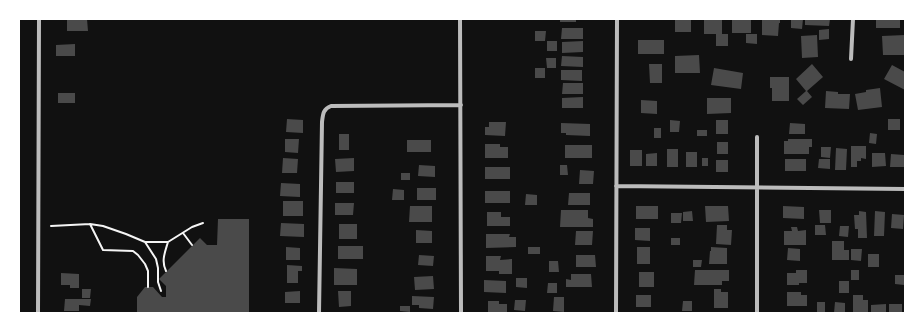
<svg xmlns="http://www.w3.org/2000/svg" width="924" height="332" font-family="Lora,serif">
	<style>
		.building { fill: #4a4a4a }
		.lines { fill: none; stroke-linecap: round; stroke-linejoin: round }
		.path { stroke: #f5f5f5; stroke-width: 2 }
		.minor { stroke: #bcbcbc; stroke-width: 4 }
	</style>
	<rect width="100%" height="100%" fill="#111"/>
	<path class="building" d="M67,19H87L88,31H67Z
		M560,19H576V22H560Z
		M675,19H691V32H675Z
		M704,19H722V34H728V46H716V34H704Z
		M732,19H751V33H732Z
		M762,19H780V23H779L778,36L762,35Z
		M791,19H803L802,29L791,28Z
		M805,19H830L829,26L805,25Z
		M876,19H900V28H876Z
		M562,28H583V39H561Z
		M829,29V39L819,40V30Z
		M535,31H546L545,41H535Z
		M746,34H757V44L746,43Z
		M817,35L818,57L802,58L801,36Z
		M905,35V55H883L882,36Z
		M638,40H664V54H638Z
		M547,41H557V51H547Z
		M583,41V52L562,53V42Z
		M75,44V56H56V45Z
		M699,55L700,73H675V56Z
		M562,56L583,57V67L561,66Z
		M546,58H556V68H547Z
		M649,64H662V83H650Z
		M812,64L823,77L807,91L812,97L803,105L797,99L806,91L796,79Z
		M892,65L905,72V90L884,79Z
		M535,68H545V78H535Z
		M714,68L743,73L741,89L711,85Z
		M561,70H582V81L561,80Z
		M770,77H789V101H772V88H770Z
		M563,83H583V94H562Z
		M880,88L882,107L858,110L855,94L866,92V90Z
		M826,91L838,92V94H850L849,109L825,108Z
		M58,93H75V103H58Z
		M583,97V108H562V98Z
		M707,98H731V113L707,114Z
		M641,100L657,101V114L641,113Z
		M287,119L303,120V133L286,132Z
		M888,119H900V130H888Z
		M670,120L680,121L679,132H670Z
		M716,120H728V134H716Z
		M489,122H506L505,136L485,135V127H489Z
		M561,123L590,124V136L566,135V133H561Z
		M790,123L805,124V134H789Z
		M654,128H661V138H654Z
		M697,130H707V136H697Z
		M870,133L877,134L876,144L869,143Z
		M339,134H349V150H339Z
		M285,139H299L298,153L285,152Z
		M788,139H812V147H809V154H784V141H788Z
		M407,140H431V152H407Z
		M717,142H728V154H717Z
		M485,144H500V147H508V158H485Z
		M565,145H592V158H565Z
		M851,146H866V159L861,158V161H857V167H851Z
		M821,147H831L830,158L821,157Z
		M836,148L847,149L846,170H835Z
		M667,149H678V167H667Z
		M630,150H642V166H630Z
		M686,152H697V167H686Z
		M657,153V166H646V154Z
		M872,153H885L886,166L872,167Z
		M891,154L904,155V167H890Z
		M283,158L298,159L297,173H282Z
		M354,158V171L336,172L335,159Z
		M702,158H708V166H702Z
		M785,159H806V171H785Z
		M819,159H830V169L818,168Z
		M716,160H728V172H716Z
		M419,165L435,166V177L418,176Z
		M560,165H567L568,175H560Z
		M485,167H510V179H485Z
		M580,170L594,171L593,184H579Z
		M401,173H410V180H401Z
		M336,182H354V193H336Z
		M281,183L300,184V197L280,196Z
		M417,188H436V200H417Z
		M393,189L404,190V200H392Z
		M485,191H510V203H485Z
		M569,193H590V205H568Z
		M526,194L537,195V205H525Z
		M283,201H303V216H283Z
		M335,203H354L353,215H335Z
		M410,206H432V222H409Z
		M636,206H658V219H636Z
		M705,206H728L729,221L706,222Z
		M783,206L804,207V219L783,218Z
		M561,210H588V218L593,219V227H560Z
		M819,210H831V223H820Z
		M692,211L693,221H683V212Z
		M859,211L866,212L867,238H858V229H855L854,215H859Z
		M875,211L885,212L884,236H874Z
		M487,212H501V217H510V226H487Z
		M671,213H682L681,223H671Z
		M892,214L904,215L903,229L891,228Z
		M218,219H249V313H137V297L145,287H153L162,297H166V286L159,279L200,238L207,245H217Z
		M281,223L304,224V237L280,236Z
		M339,224H357V239H339Z
		M717,225H727V230H732L731,245L716,244Z
		M815,225H825L826,235H815Z
		M840,226H849L848,237L839,236Z
		M791,227H797L798,231L806,230V245H784V231H792Z
		M635,228H650V241L635,240Z
		M416,230L432,231V243H416Z
		M576,231H593L592,245H575Z
		M486,234H510L509,237H516V247L486,248Z
		M671,238H680V245H671Z
		M832,241H844V250H849V260H832Z
		M338,246H363V259H338Z
		M286,247L300,248V260H286Z
		M528,247H540V254H528Z
		M637,247H650V264H637Z
		M711,247L727,248V264H709L710,251H711Z
		M788,248L800,249V261L787,260Z
		M851,249H862L861,261L851,260Z
		M868,254H879V267H868Z
		M419,255L434,256L433,266L418,265Z
		M576,255H595L596,267H576Z
		M486,256H501L500,260L512,259V274H499V271H486Z
		M693,260H702L701,267H693Z
		M549,261H558L559,272H549Z
		M287,265L302,266V271H298V283H287Z
		M334,268L357,269V285H334Z
		M695,270H729V281H722V285H694Z
		M796,270H807V283H799V285H787V273H796Z
		M851,270H859V280H851Z
		M639,272H654V287H639Z
		M61,273L79,274V288H70V285H61Z
		M571,274H591L592,287H566V279L571,280Z
		M895,275H905L904,285L895,284Z
		M433,276L434,289L415,290L414,277Z
		M516,278H527V288L516,287Z
		M484,280L506,281V293L484,292Z
		M839,281H849V293H839Z
		M548,283H557V293H547Z
		M82,289H91L90,298H82Z
		M714,289H721V292H728V308H714Z
		M300,291V303H285V292Z
		M338,291H351V306L339,307Z
		M787,292H801V295H807V306H787Z
		M636,295H651V307H636Z
		M853,295H863V300H868V313H853Z
		M412,296L434,297L433,309L419,308V305H412Z
		M554,297H564V312L553,311Z
		M65,299H91L90,306L79,305V311H64Z
		M515,300H526L525,311L514,310Z
		M488,301H499V304H507V313H488Z
		M683,301H692V311H682Z
		M817,302H825V312H817Z
		M835,302L845,303V313H834Z
		M886,304V313H871V305Z
		M889,304H902V313H889Z
		M400,306H410V312L400,311Z"/>
	<g class="lines">
		<path class="path" d="M90,224L103,250L133,251L138,255L145,264L148,271V287
			M51,226L90,224L103,226L126,234L145,242L156,259L158,268V282L161,291
			M183,233L192,245
			M145,242H168L192,227L203,223
			M166,271C161,261 165,252 168,242"/>
		<path class="minor" d="M460,19L461,313
			M851,59L853,19
			M757,137V313
			M616,186L905,189
			M38,313L39,19
			M319,313L322,122C323,114 323,109 331,106L461,105
			M616,313L617,19"/>
	</g>
	<rect width="924" height="332" fill="none" stroke="#ffffff" stroke-width="40"/>
</svg>
